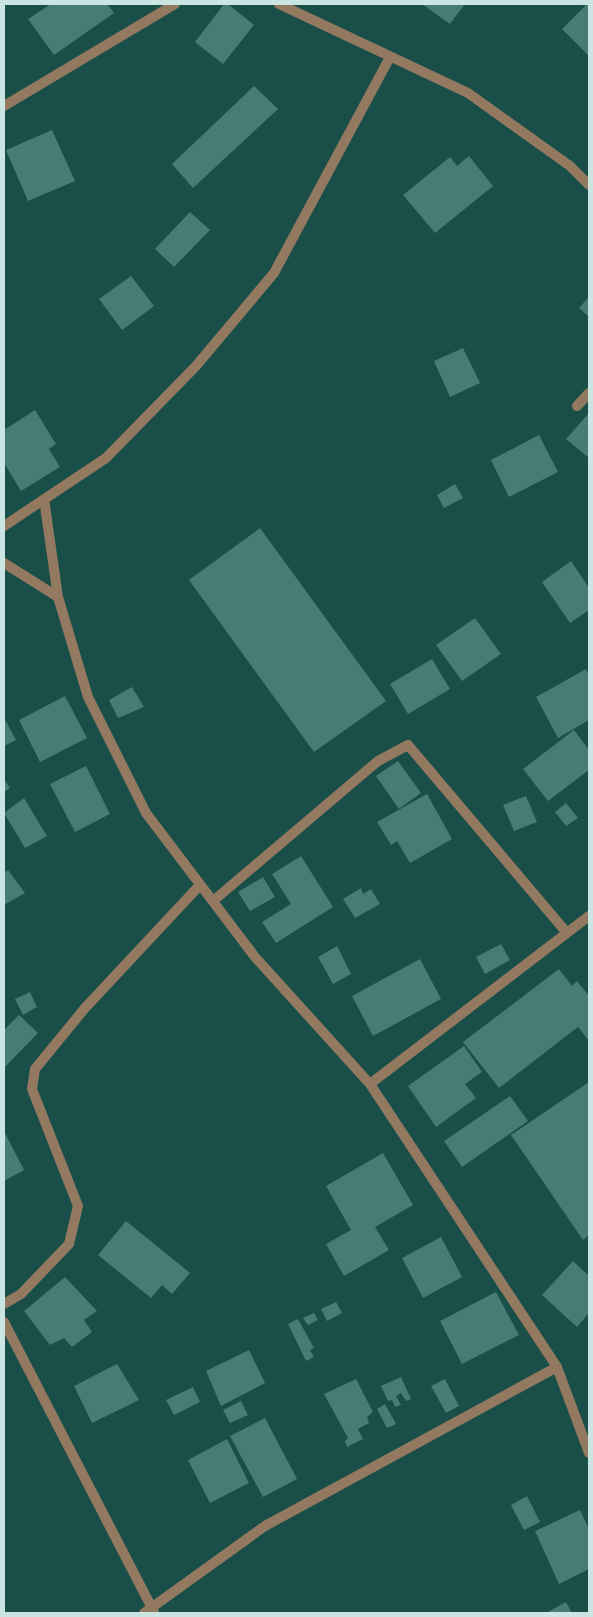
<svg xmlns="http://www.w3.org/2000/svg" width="593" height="1617" font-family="'Nunito Sans',sans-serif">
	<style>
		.building { fill: #477b75 }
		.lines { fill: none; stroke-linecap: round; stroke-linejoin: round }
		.minor { stroke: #937960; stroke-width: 10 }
		.tertiary { stroke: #937960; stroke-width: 10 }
	</style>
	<rect width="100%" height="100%" fill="#194e49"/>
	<path class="building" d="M51,4H107L114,13L54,55L28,19Z
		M224,4H228L254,25L223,64L195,42Z
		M422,4H465L450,24Z
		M587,4H589V56L562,29Z
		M254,86L278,109L193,188L172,164Z
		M52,130L75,181L28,201L6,150Z
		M469,156L493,186L435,233L403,195L450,157L457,166Z
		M190,212L210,230L174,267L155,249Z
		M131,276L154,306L122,330L99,299Z
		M589,297V317L579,308Z
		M463,348L480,383L450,397L434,361Z
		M35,410L56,444L49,449L60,467L21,491L4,463V430Z
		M589,413V458L566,439Z
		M539,435L558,472L509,497L491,460Z
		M455,484L463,498L444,508L437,495Z
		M260,528L386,701L314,752L189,580Z
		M571,561L589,588V610L570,623L542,582Z
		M475,618L501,654L462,681L436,645Z
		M432,659L450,689L408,714L390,684Z
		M586,669L589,675V720L558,738L536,697Z
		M132,687L144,707L118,718L109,700Z
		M65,696L87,738L40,762L19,720Z
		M4,718L16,740L4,746Z
		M574,730L589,750V770L548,801L523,769Z
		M398,761L421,793L399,809L376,776Z
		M86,766L110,814L75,832L50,784Z
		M4,779L10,788L4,792Z
		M427,794L452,839L410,863L397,841L391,845L377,822Z
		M526,796L537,822L514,831L503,805Z
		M24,798L47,836L25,848L4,813Z
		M566,803L578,818L566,826L555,812Z
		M301,856L333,907L276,943L262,922L291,904L272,874Z
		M8,870L25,893L4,905V873Z
		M263,877L275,897L250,911L238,892Z
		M361,888L363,894L371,889L380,904L355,918L343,899Z
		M501,944L510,960L485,974L476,957Z
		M337,946L351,974L333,984L318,957Z
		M420,959L441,999L373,1036L352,996Z
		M559,969L572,986L577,981L589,996V1041L578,1027L499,1088L463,1042Z
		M30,992L37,1007L23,1015L15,999Z
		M19,1015L38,1033L4,1068V1030Z
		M464,1046L482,1072L465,1084L476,1098L436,1127L408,1086Z
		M589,1082V1235L583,1240L511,1135Z
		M510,1096L528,1121L462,1167L444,1141Z
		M4,1131L24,1170L4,1181Z
		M383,1153L413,1205L375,1227L389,1250L344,1276L326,1244L351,1230L326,1186Z
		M126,1221L190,1273L172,1294L162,1285L151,1298L98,1255Z
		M441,1237L462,1277L423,1298L402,1258Z
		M573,1261L589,1276V1313L577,1327L542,1295Z
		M65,1277L97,1311L84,1320L92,1332L72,1347L64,1338L50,1345L24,1311Z
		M496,1292L519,1335L462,1364L440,1321Z
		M336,1302L342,1313L327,1321L321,1309Z
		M314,1313L318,1320L308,1325L303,1318Z
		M298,1319L314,1348L310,1350L314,1357L306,1361L288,1324Z
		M249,1350L265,1383L221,1406L206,1371Z
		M117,1364L139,1400L92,1423L74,1386Z
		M401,1377L411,1399L406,1401L401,1393L396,1396L401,1405L395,1407L392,1400L388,1401L381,1386Z
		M356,1379L373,1412L367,1417L369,1423L358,1429L363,1439L347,1447L345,1441L348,1438L324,1394Z
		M445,1379L459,1406L446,1413L431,1386Z
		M193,1387L200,1402L174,1415L166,1400Z
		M241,1401L248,1415L230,1423L223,1410Z
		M385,1404L396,1424L387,1428L377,1409Z
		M265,1418L297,1479L263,1497L230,1436Z
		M227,1439L249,1483L210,1503L188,1460Z
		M527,1496L540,1522L524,1530L511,1505Z
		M580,1510L589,1529V1569L559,1584L535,1531Z
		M566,1602L572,1613H546Z"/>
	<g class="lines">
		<path class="minor" d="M4,106L175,4
			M577,406L589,393
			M44,499L58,597L88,697L146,813L255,957L370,1084L557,1367L589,1453
			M4,526L106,458L196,366L274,273L390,57
			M4,563L58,597
			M213,901L378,761L408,745L567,933
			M370,1084L589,916
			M4,1304L21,1294L69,1244L78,1206L32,1089L35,1069L85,1008L200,885
			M4,1322L154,1612
			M144,1613L265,1526L557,1367"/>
		<path class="tertiary" d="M279,4L468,93L570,166L589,185"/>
	</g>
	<rect width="593" height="1617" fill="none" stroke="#cbe5e2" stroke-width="10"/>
</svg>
